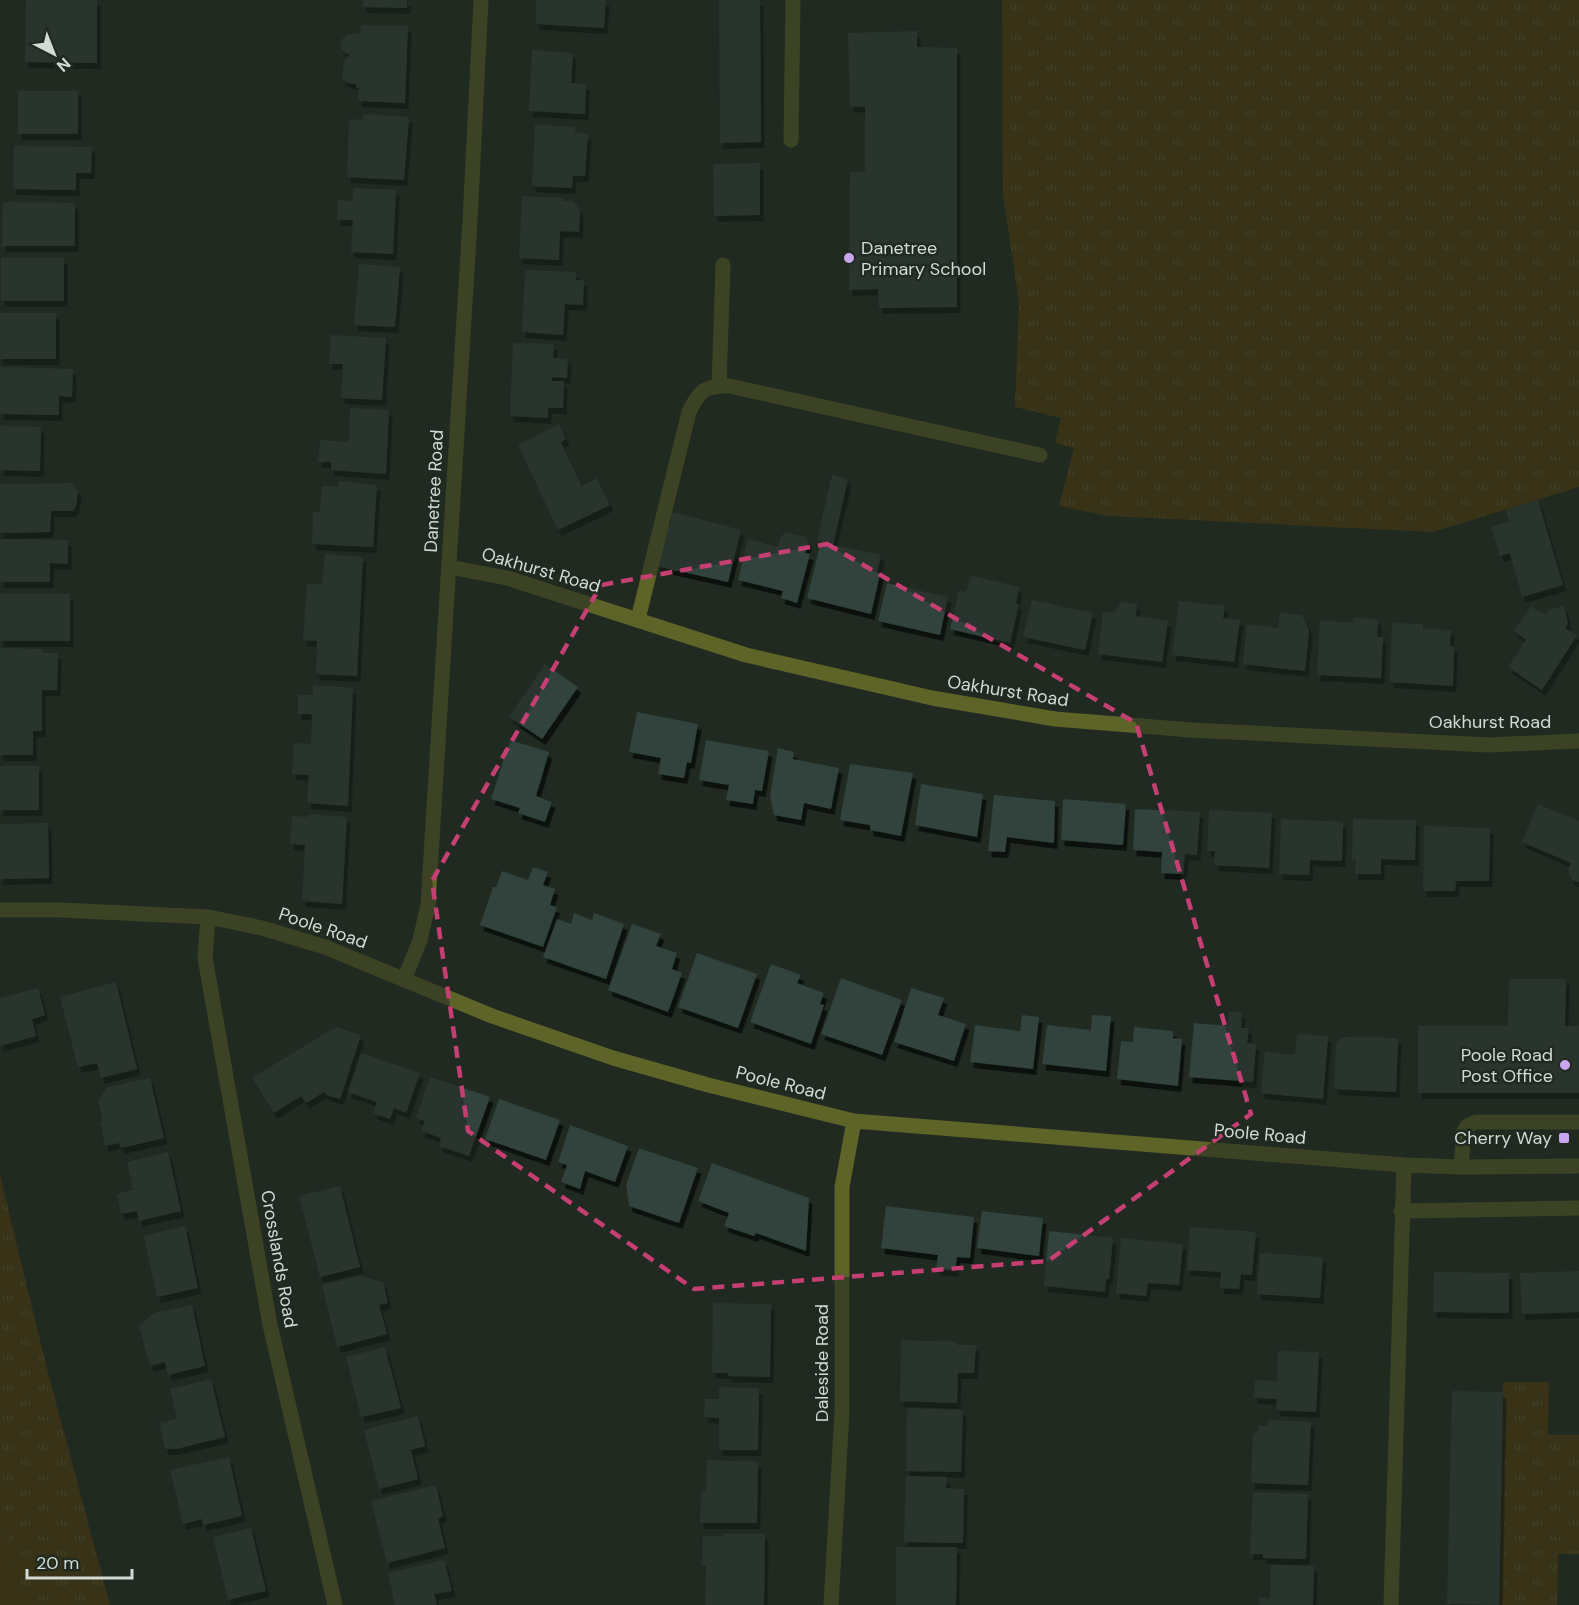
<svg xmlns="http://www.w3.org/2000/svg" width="1579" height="1605" font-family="'DM Sans',sans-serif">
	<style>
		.grass { fill: url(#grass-tufts) }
		.pitch { fill: #553e0c }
		.building { fill: #30423d; filter: url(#shadow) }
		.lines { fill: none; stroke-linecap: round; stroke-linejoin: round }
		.lane { stroke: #5e6328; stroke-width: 15 }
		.street { stroke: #5e6328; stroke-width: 15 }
		.marked { fill: none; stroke: #c53f73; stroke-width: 4.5; stroke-dasharray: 12 8; stroke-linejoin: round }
		.poi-dot { fill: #c9a5ee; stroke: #202a20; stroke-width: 2 }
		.labels { text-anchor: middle; stroke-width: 5; stroke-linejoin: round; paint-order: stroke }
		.poi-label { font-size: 18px; fill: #d3dad3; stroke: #202a20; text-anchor: end }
		.street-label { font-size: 18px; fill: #d3dad3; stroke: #202a20 }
	</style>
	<defs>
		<pattern id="grass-tufts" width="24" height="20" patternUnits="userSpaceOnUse" patternTransform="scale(1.5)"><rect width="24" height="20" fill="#553e0c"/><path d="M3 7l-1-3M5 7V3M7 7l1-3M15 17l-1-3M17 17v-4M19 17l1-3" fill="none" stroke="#6d592e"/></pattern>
		<filter id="shadow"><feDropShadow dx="3.5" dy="6" stdDeviation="0" flood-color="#0009"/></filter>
	</defs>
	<rect width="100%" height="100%" fill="#202a20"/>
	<path class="grass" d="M1002,0H1579V487L1433,532L1109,516L1059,506L1074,448L1055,443L1061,418L1015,407L1019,301L1003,196Z
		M0,1175L46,1365L110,1605H0Z
		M1503,1382H1549L1548,1435H1579V1554H1558L1557,1605H1499Z"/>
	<path class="pitch" d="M0,1479L17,1605H0Z"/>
	<path class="building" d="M26,0H97V63L25,62Z
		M363,0H407V8L363,7Z
		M536,0H606L604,28L536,24Z
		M719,0H760L761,142L720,143Z
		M361,25L408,26L405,103L358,101L359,88L356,87V84L348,83L342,79L344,61L350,54H346L340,48L342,39L348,34H360Z
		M917,31V47L957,48V307L879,308L878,289L849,290L850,172H865V107L850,106L848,33Z
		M532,50L573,53L571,83L586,84L585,114L529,111Z
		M18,91H78V134H18Z
		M363,114L409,117L404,180L347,177L349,119L363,120Z
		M535,125L576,127L575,133L588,134L585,176H573L572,188L532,186Z
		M14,146L92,147L91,173H76V190L13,189Z
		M760,163V215L714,216L713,164Z
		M353,188L396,190L393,254L351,252L353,220H337L338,200L353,201Z
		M522,196L563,198V201H572L580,209L579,232L560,231L559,260L519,258Z
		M3,202L75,203V246H2Z
		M1,258H64V301H1Z
		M359,264L400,267L395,327L354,325Z
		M525,270L576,272V280H584L583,305L565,304L563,335L522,332Z
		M0,313H56V359H0Z
		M331,335L386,338L382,400L341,398L343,364H329Z
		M513,343L554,344L553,358L568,359L567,378L552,377V381H564L563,408H548V418L510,416Z
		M0,367L73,369L72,397L59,396V415L0,414Z
		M350,408L389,410L386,474L331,470V462H318L320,440L349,442Z
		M559,424L566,439L561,442L582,486L597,478L610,505L558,530L518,445Z
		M0,426L41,427L40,471L0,470Z
		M832,475L848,479L833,545L881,555L877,573L880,574L871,614L807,598L821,541L817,540Z
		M338,481L377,485L373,547L312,544L313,512H320L322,486L338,487Z
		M72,483L78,491L76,506L73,511H51L50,532L0,533V484Z
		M1538,500L1563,585L1522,597L1510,553L1500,556L1491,527L1509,522L1506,510Z
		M673,512L741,530L728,582L656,566L665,525L669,527Z
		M786,533L806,537L808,543L805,553L810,554L797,603L781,598L783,591L738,580L748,539L778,547L781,536Z
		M0,539L68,540V564L50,563V582H0Z
		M325,554L363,557L357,676L316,674L317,641L303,640L307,584H322Z
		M972,576L1019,587L1016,604H1019L1010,643L950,629L959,590L965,592Z
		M887,583L948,597L940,635L878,621Z
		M0,594H70V641H0Z
		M1032,600L1093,613L1085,650L1023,637Z
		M1179,601L1225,606L1223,618L1240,620L1234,662L1172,655Z
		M1122,602L1137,604L1136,616L1168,621L1162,662L1098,654L1103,612L1114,613Z
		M1531,606L1545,615L1549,610L1564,606L1568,624L1565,628L1577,635L1542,690L1508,667L1526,640L1514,631Z
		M1280,613L1302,615L1309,630L1305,671L1243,664L1247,624L1278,628Z
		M1353,618L1378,619L1377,637H1383L1381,678L1317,675L1320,621L1353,623Z
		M1392,623L1423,624V629L1451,630L1450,646H1454L1453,686L1390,682Z
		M0,648L42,649V653H58L57,690H42V731H33V755H0Z
		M545,664L578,687L542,739L509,717Z
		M313,685L353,688L348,806L307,803L309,775L292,774L294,743L311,744L312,714H298V695H313Z
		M637,712L698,724L691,763L687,762L684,778L658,774L661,758L629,752Z
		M510,740L549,752L536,796L552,802L545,822L518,813L520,808L491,799Z
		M706,740L769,751L762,791L755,790L753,804L726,800L729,785L699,780Z
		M778,748L794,752L793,759L839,768L831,809L804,803L801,820L774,815L770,796Z
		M850,764L913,773L901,836L870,830V825L840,820Z
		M0,766H39V810H0Z
		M921,784L983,794L977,837L915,825Z
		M994,795L1055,801L1054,843L1007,837L1005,852L988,851Z
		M1063,799L1126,804L1123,845L1061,840Z
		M1538,804L1579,821V882L1572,880L1568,870L1571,863L1522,842Z
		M1135,809L1200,812L1197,855L1185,854L1183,874L1161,873L1162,852L1133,850Z
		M1209,810L1272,813L1269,868L1214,865L1215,851H1207Z
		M309,814L347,817L342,904L302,901L305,845L290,844L292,816L307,817Z
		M1281,819L1343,822L1342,861L1310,860L1309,875L1279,874Z
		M1353,819L1416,820L1415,860L1381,859V874H1355L1356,859L1352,860Z
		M48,823L49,878L0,879V824Z
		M1424,826L1490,828L1489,881H1456L1455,891H1423Z
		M533,867L548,872L543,885L555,889L550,905L557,907L543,947L480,925L493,887H496L502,871L528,880Z
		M574,913L592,920L594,913L624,924L606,979L543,957L557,919L571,924Z
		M632,924L661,934L656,946L677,953L672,969L682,973L668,1012L608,990Z
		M697,953L757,974L738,1028L678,1007Z
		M771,964L801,975L797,983L824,993L820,1004L824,1005L811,1044L750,1022Z
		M841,978L902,1000L882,1055L821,1034Z
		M1509,979H1566L1565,1026H1579V1093H1418V1026H1508Z
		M116,982L137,1069L101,1078L97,1063L78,1067L60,997Z
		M38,988L45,1015L32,1019L36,1036L0,1046V998Z
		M911,988L944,998L938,1015L966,1024L954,1061L894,1042Z
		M1229,1011L1242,1013L1241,1028H1249L1247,1043L1256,1044L1253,1082L1189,1077L1194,1023L1228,1026Z
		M1022,1015L1039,1017L1033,1069L970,1062L975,1025L1020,1031Z
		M1092,1015L1111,1016L1106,1071L1042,1064L1047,1025L1091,1030Z
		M336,1027L361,1035L340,1099L326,1095L324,1092L306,1103L301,1096L274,1113L252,1078Z
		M1134,1027L1173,1031V1038L1182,1039L1178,1086L1117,1079L1121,1041L1133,1042Z
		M1297,1034L1328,1036L1323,1099L1261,1093L1265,1052L1295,1055Z
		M1342,1037L1398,1038L1396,1092L1334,1089L1336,1043Z
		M361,1053L420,1073L406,1113L394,1108L390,1119L373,1113L377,1102L348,1092Z
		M430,1077L490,1097L469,1156L439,1146L441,1138L421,1131L425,1121L416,1118Z
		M150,1078L164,1138L121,1148L119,1143L105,1146L100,1122L103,1121L98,1100L108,1087Z
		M499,1099L560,1120L546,1160L485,1139Z
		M570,1125L628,1146L615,1182L585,1171L580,1189L561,1182L567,1165L558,1162Z
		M639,1148L698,1168L679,1223L629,1206L626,1185Z
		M168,1152L181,1211L139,1221L137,1211L121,1214L117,1194L133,1190L127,1162Z
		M712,1163L809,1198L806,1251L756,1233L754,1236L724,1226L729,1213L698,1201Z
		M340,1186L360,1267L320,1277L299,1196Z
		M886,1206L974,1217L970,1258L957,1257L955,1271L936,1269L938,1255L881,1248Z
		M982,1211L1043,1218L1039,1256L977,1248Z
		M185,1226L198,1288L157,1297L144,1236Z
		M1190,1227L1256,1232L1252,1275L1241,1274L1239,1289L1220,1288L1221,1272L1187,1270Z
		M1049,1231L1113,1238L1109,1279H1106L1105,1292L1044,1286Z
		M1121,1238L1183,1244L1179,1285L1148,1283L1146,1296L1116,1293Z
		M1260,1253L1323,1257L1320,1298L1257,1294Z
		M1579,1271V1312L1522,1314L1520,1273Z
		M1434,1272L1509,1273V1313L1433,1312Z
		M359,1276L383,1282L388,1303L379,1305L387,1334L337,1347L322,1285Z
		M713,1303L771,1304L770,1377L728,1376V1373H712Z
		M192,1305L205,1366L168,1375L165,1362L150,1366L139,1326L154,1313Z
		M901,1340L957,1342V1345H976L974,1373H958L957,1403L900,1401Z
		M385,1347L401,1408L361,1417L346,1357Z
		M1278,1351L1319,1352L1316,1412L1276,1410L1277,1399L1254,1398L1255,1380L1277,1381Z
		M211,1379L225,1437L176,1449H165L159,1423L177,1419L170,1389Z
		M719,1387L759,1388L758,1450H719V1418L704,1417L705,1399H719Z
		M1452,1391L1503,1392L1499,1605L1447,1604Z
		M907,1408L963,1410L961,1472L906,1471Z
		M418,1416L425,1446L411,1450L418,1479L379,1489L364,1430Z
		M1268,1420L1311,1422L1308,1485L1251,1483L1253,1433H1258V1426H1267Z
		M229,1457L242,1516L203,1525L202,1519L183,1524L170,1470Z
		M707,1460L758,1462L757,1523H700L701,1492H706Z
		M906,1476L947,1477L946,1488L964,1489L963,1543L904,1542Z
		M436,1485L443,1516L438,1518L445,1548L387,1563L371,1501Z
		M1253,1492L1308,1494L1306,1559L1263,1558V1554H1250Z
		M251,1528L266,1591L228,1600L213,1537Z
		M723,1534H765L764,1605H705L706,1566H702L703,1536H723Z
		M896,1547H957L956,1605H896Z
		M444,1560L452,1591L434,1594L437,1605H395L388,1573Z
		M1271,1565L1314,1566L1313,1605H1259V1597L1270,1598Z"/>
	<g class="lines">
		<path class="lane" d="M791,140L793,0
			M719,386L723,265
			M638,619L689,412C699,391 705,385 730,386L1040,455
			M1461,1167L1464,1131L1467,1126L1476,1122H1579
			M1401,1211L1579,1208"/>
		<path class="street" d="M449,567L507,578L746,655L932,698L1055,719L1191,730L1489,745L1579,741
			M0,910H60L208,917L262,928L325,947L492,1016L613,1058L708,1085L854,1121L1404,1165L1461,1167L1579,1166
			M208,917L205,958L270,1325L335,1605
			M404,980L420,940L428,905L470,221L481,0
			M831,1605L842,1412V1187L854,1121
			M1391,1605L1404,1165"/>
	</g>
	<path d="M0 0H1579V1605H0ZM827,544L1136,723L1251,1114L1048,1261L694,1289L468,1131L432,881L601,585Z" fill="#202a20" fill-opacity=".55" fill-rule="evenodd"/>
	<path class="marked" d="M827,544L1136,723L1251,1114L1048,1261L694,1289L468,1131L432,881L601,585Z"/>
	<g class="poi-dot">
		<circle cx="849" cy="258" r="6"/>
		<circle cx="1565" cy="1065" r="6"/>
		<rect x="1558" y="1132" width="12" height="12" rx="3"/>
	</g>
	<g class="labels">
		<g class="poi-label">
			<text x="861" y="254" text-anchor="start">Danetree<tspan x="861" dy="21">Primary School</tspan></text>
			<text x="1553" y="1061">Poole Road<tspan x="1553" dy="21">Post Office</tspan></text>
			<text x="1552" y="1144">Cherry Way</text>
		</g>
		<g class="street-label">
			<text transform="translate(434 491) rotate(-87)" y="6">Danetree Road</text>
			<text transform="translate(541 570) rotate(16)" y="6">Oakhurst Road</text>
			<text transform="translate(1008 691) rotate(9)" y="6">Oakhurst Road</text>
			<text x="1490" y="728">Oakhurst Road</text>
			<text transform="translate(323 928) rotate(19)" y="6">Poole Road</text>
			<text transform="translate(781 1083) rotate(14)" y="6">Poole Road</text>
			<text transform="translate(1260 1134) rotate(5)" y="6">Poole Road</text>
			<text transform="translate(279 1259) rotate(80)" y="6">Crosslands Road</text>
			<text transform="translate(822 1363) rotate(-90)" y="6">Daleside Road</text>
		</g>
	</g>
	<g transform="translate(54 54) rotate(138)" stroke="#202a20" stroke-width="4.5" paint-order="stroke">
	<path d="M0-4.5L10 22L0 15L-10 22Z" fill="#d3dad3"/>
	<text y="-9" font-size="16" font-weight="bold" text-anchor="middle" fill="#d3dad3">N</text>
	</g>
	<path d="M27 1569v9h105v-9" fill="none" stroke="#d3dad3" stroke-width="3"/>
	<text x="36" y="1569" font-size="18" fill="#d3dad3" stroke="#202a20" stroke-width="4.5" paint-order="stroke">20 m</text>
</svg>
